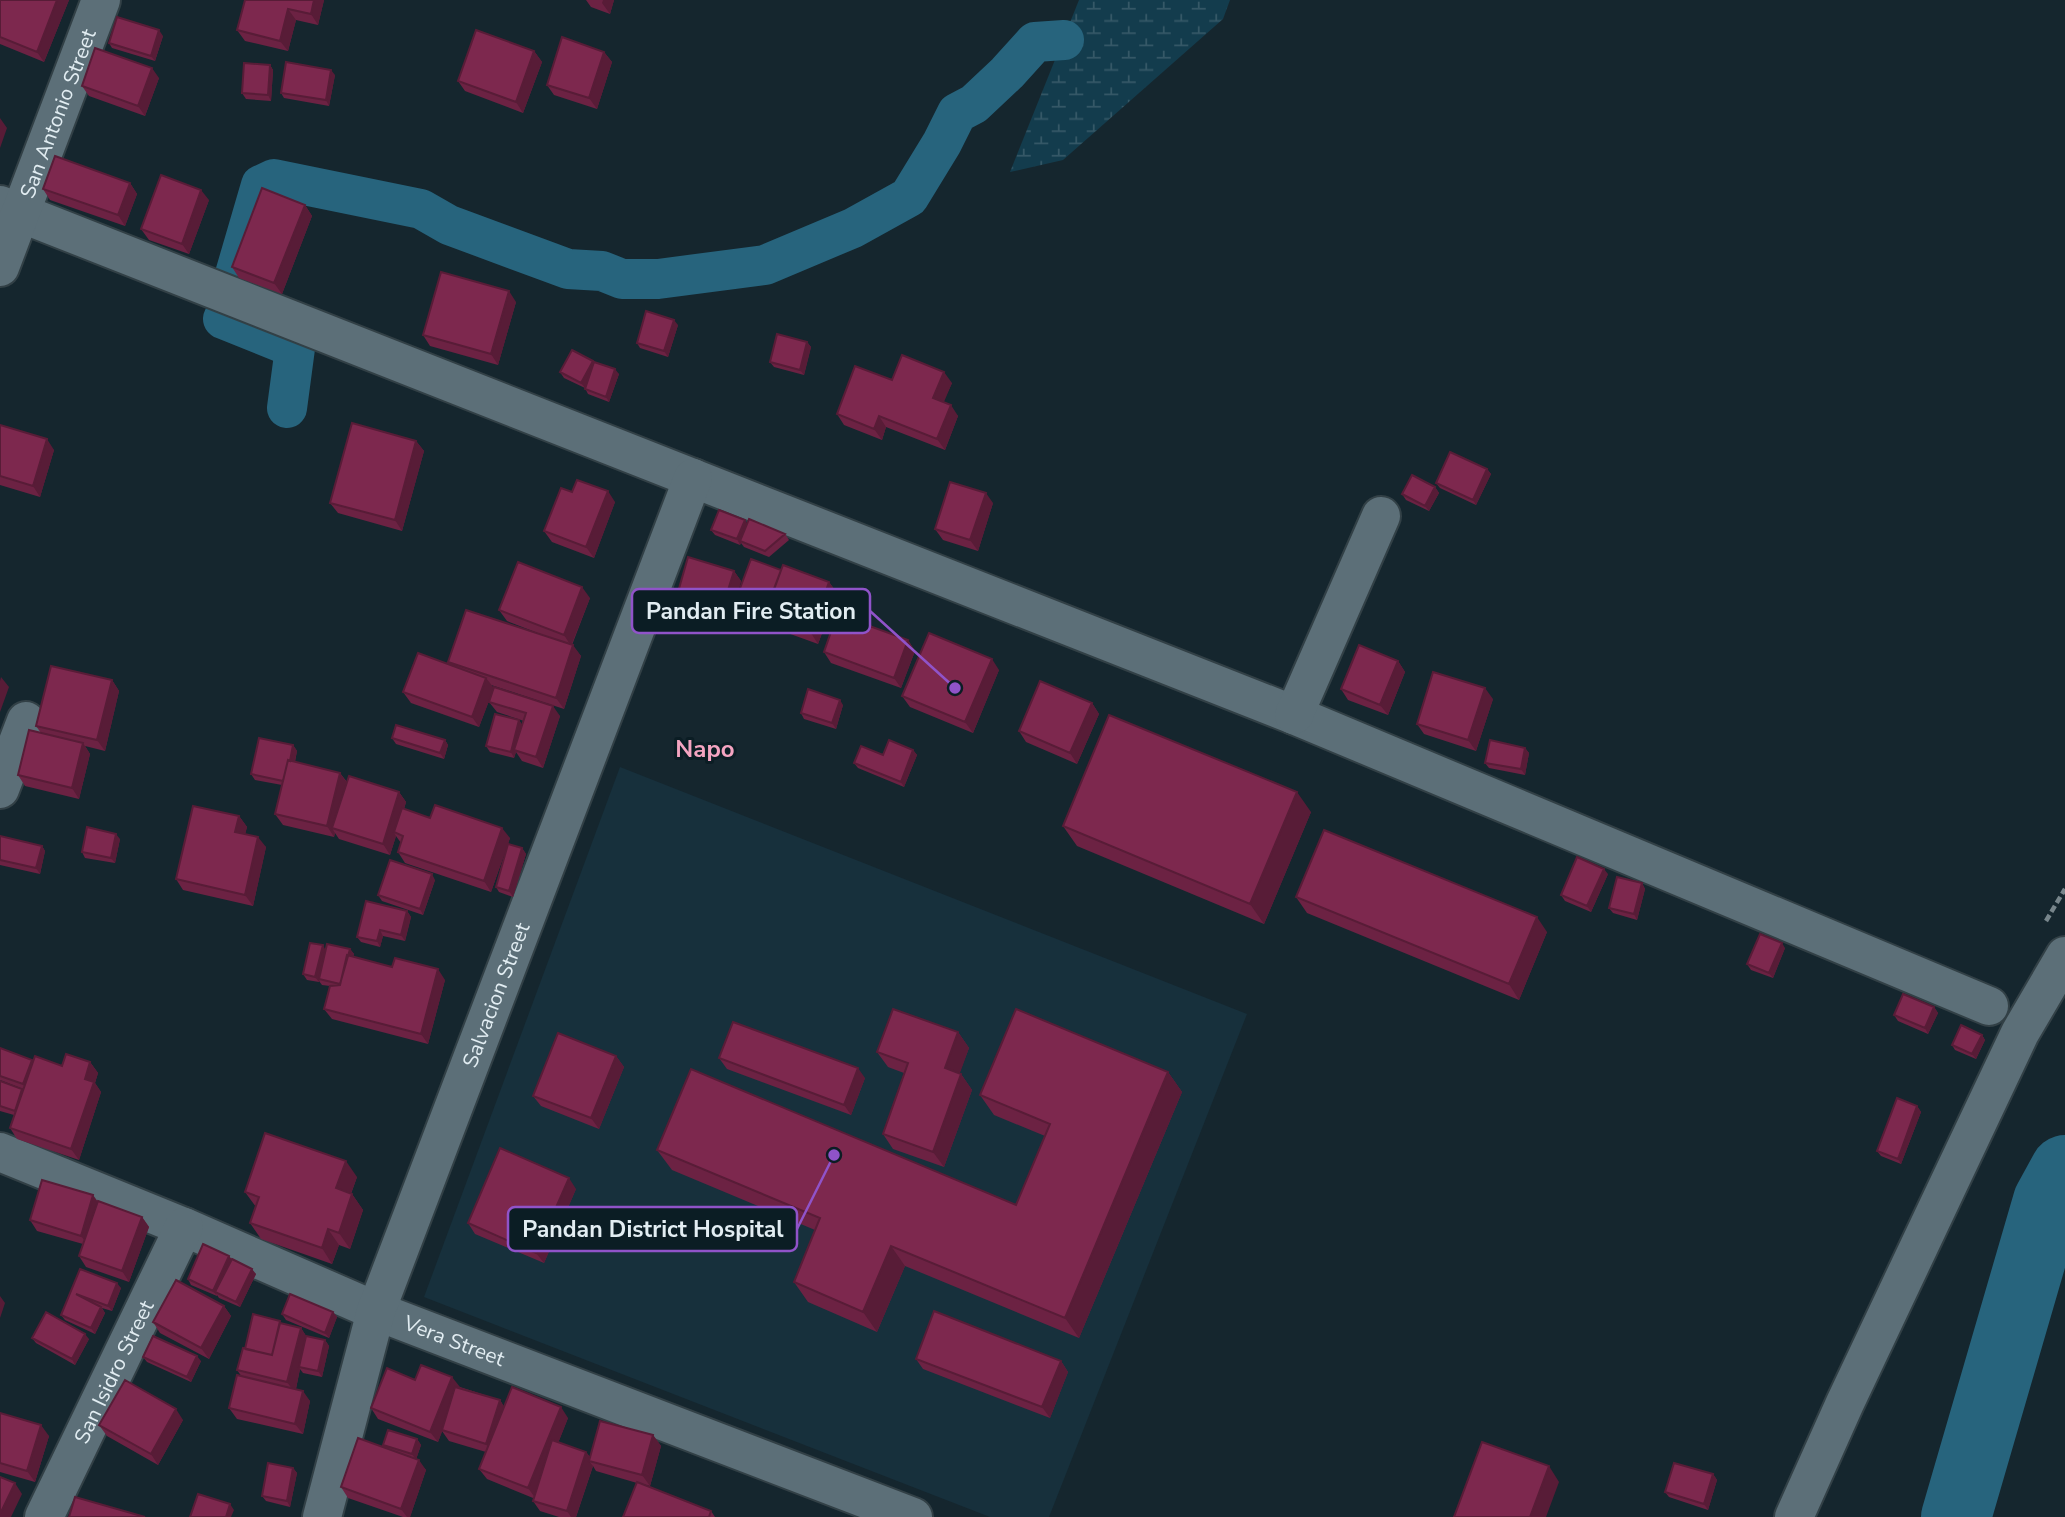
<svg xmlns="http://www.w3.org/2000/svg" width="2065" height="1517" font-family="'Nunito Sans',sans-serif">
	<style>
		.built { fill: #17303c }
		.wetland { fill: url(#wetland-marsh) }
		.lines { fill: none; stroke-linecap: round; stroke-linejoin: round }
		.canal { stroke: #27647d; stroke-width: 40 }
		.river { stroke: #27647d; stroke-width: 70 }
		.minor-casing { stroke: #324046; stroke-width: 42 }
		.path { stroke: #77858b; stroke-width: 4.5; stroke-dasharray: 7 3.5; stroke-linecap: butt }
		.minor { stroke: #5c6f78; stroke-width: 38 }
		.wall { fill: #6c2243 }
		.shaded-wall { fill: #581c37 }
		.building { fill: #7d284e; stroke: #581c37; stroke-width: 2 }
		.labels { text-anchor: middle; stroke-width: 6; stroke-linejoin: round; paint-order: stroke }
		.street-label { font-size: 21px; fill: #e2edf2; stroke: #0b1d24 }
		.quarter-label { font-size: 24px; font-weight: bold; fill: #f4a4c1; stroke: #0b1d24 }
		.leader { fill: none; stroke: #9053c9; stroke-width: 2.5 }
		.callout-dot { fill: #9053c9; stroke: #0b1d24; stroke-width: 2.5 }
		.callout { fill: #0b1d24; stroke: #9053c9; stroke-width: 2.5 }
		.callout-label { font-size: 23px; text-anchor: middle; font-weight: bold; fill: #e2edf2 }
	</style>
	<defs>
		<pattern id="wetland-marsh" width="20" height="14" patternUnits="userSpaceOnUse" patternTransform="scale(1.75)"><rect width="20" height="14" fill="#133c4d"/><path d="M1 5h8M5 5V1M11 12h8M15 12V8" fill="none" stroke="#355867"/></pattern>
	</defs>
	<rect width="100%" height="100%" fill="#15262e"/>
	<path class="built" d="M620,767L1247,1014L1049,1517H990L424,1297Z"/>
	<path class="wetland" d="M1079,0H1230L1223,19L1063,160L1010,172Z"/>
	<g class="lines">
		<path class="canal" d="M233,281L261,185L274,179L421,209L449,225L568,269L602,271L622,279H658L765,265L853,228L909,197L942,143L957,113L974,104L1007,73L1035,42L1064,40
			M225,315L223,319L295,348L287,408"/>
		<path class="river" d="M1956,1517L2048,1201L2065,1170"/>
		<g class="minor-casing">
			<g id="minor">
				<path d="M0,205L1294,715L1989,1006"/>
				<path id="s1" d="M0,267L101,0"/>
				<path d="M1294,715L1381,516"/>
				<path d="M0,789L26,721"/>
				<path id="s2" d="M0,1152L184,1227L376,1311L913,1517"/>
				<path id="s3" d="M44,1517L184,1227"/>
				<path id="s4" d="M322,1517L376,1311L693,478"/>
				<path d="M1794,1517L1845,1403L2020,1033L2065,956"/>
			</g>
		</g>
		<path class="path" d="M2046,921L2065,889"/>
		<use href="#minor" class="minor"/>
	</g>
	<path class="wall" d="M0,0H69L44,62L0,44Z
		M245,0H324L318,25L296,20L288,51L245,41L237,30Z
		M586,0H614L610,14L591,7Z
		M163,36L155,61L112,48L109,43Z
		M534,51L542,62L523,113L465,91L458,81Z
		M604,52L612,62L597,109L554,95L547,85Z
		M270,65L273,70L271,101L246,99L242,93Z
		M335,75L329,106L284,98L281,93Z
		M159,78L145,116L89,96L82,86Z
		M130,183L137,194L125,226L50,200L43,189Z
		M209,200L189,254L149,240L141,229Z
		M305,205L312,216L282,294L239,278L232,267Z
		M516,302L498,365L430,346L423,335Z
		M678,325L668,357L640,348L637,343Z
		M807,342L811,347L804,375L774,367L770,362Z
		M593,361L594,363L619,374L609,402L588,394L585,388L564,378L560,372Z
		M892,380L952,383L943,402L958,416L945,450L886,427L882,440L844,425L837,414Z
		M0,425L54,450L40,497L0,485Z
		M416,441L424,451L402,531L338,513L330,503Z
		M1487,469L1491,474L1476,505L1440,488L1436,483Z
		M1435,487L1439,493L1429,511L1406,500L1402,494Z
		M572,492L615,502L594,558L552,542L544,531Z
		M993,503L978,551L943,540L935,529Z
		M747,524L785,534L789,540L769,557L744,547L741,543L740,545L715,535L711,530Z
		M781,570L829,582L837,593L818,644L771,627L764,617L765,614L739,604L736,599L727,630L681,617L674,606L734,571L741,581L737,595Z
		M590,598L572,645L581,656L564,709L491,685L493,688L560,716L543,768L522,761L516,752L514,758L490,752L486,746L519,720L522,725L524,721L497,712L489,702L493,690L479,727L411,703L403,692L450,665L448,662L548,637L507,621L499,610Z
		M908,640L915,651L901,688L831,663L824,652Z
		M1398,661L1405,672L1388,715L1348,700L1341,689Z
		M999,670L973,733L910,707L902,696Z
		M112,680L119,691L105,751L85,746L90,754L79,799L25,786L18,775L41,733L36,726Z
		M1493,699L1476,751L1424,734L1417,724Z
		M1092,703L1099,714L1077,764L1026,742L1019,731Z
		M843,705L836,729L804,719L801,713Z
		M392,738L445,740L448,745L444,759L396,744Z
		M293,745L297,751L295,762L340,773L347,782L399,792L406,802L404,809L430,818L510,838L491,892L405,863L398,852L401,843L396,836L390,855L339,839L335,833L334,837L283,825L275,814L282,785L255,780L251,774Z
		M1525,748L1529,753L1525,775L1489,768L1485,763Z
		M913,750L917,755L904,787L858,768L854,763Z
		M1311,812L1264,924L1077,846L1063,826Z
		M239,816L247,827L245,834L266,847L253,906L183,890L176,879Z
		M0,836L42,846L45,851L40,874L0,865Z
		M120,839L115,863L85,858L82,852Z
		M522,848L526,854L513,897L499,892L496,887Z
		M1608,874L1591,912L1565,901L1561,895Z
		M435,880L423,915L382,901L378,895Z
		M1642,883L1645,889L1637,920L1613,913L1609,908Z
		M1296,897L1547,932L1519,1000L1307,913Z
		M407,911L411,917L405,941L383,936L380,947L361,942L357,937Z
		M1785,948L1773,978L1751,970L1747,964Z
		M326,949H350L354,954L353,957L445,980L428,1044L332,1019L324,1009L330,986L322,985L319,981V982L307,980L303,974Z
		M1934,1007L1938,1013L1928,1034L1898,1021L1894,1015Z
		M958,1032L969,1048L959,1074H961L972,1090L944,1167L893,1149L883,1134L904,1073L888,1067L877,1052Z
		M1982,1035L1985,1040L1976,1059L1955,1050L1952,1045Z
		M0,1048L33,1061L62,1066L90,1062L98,1073L95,1083L101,1092L79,1160L17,1139L10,1128L14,1115L0,1111V1081L23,1090V1089L0,1080Z
		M616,1056L624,1067L599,1129L541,1106L533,1096Z
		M719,1058L865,1078L851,1115L727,1069Z
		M1168,1072L1182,1092L1079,1338L905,1266L877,1332L808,1302L794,1282L815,1230L672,1170L657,1150L1016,1205L1045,1136L994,1115L980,1095Z
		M1917,1106L1921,1112L1901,1164L1881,1156L1877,1151Z
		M357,1177L351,1194H352L363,1210L350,1249L339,1245L332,1264L261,1239L250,1223L256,1207L245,1192Z
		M576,1189L544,1263L475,1234L468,1223Z
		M98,1202L142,1217L149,1227L129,1282L86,1267L79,1256L83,1244L37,1231L30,1220Z
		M229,1256L232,1260L256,1274L240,1307L219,1298L217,1295V1296L191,1285L188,1279Z
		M80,1269L121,1288L112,1311L102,1308L105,1313L95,1334L65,1320L61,1315Z
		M224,1306L231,1316L209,1359L160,1333L153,1322Z
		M333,1312L337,1317L329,1338L286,1320L282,1314Z
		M282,1323L301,1328L306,1336L325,1340L329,1346L322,1377L303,1373L300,1369L296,1389L310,1401L303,1434L237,1419L229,1408L242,1377L237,1370L245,1349Z
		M32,1338L89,1339L75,1365L36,1343Z
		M143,1357L201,1361L191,1382L147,1362Z
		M916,1359L1061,1361L1068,1372L1050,1418L923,1369Z
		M415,1380L460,1387L500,1400L504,1407L568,1418L558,1443L586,1452L590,1457L653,1435L661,1446L650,1486L639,1483L711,1511L715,1517H623L637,1483L596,1471L593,1466L576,1517H559L540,1511L533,1501V1498L487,1479L479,1469L486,1452L449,1441L442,1431L438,1442L378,1419L371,1408Z
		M0,1413L49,1436L35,1482L0,1472Z
		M183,1420L158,1465L107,1436L99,1425Z
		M417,1439L421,1445L416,1459L426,1470L410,1517H403L348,1498L341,1487L385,1447L383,1445Z
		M293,1468L297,1473L290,1507L266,1501L262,1496Z
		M1713,1474L1717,1480L1708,1510L1669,1497L1665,1492Z"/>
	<path class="shaded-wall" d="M57,0H69L44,62L37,52Z
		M314,0H324L318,25L311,14Z
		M603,0H614L610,14L602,3Z
		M288,9L296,20L288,51L280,41Z
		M159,30L163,36L155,61L151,56Z
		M534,51L542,62L523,113L516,102Z
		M604,52L612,62L597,109L589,98Z
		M270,65L273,70L271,101L268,95Z
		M152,68L159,78L145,116L138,106Z
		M331,70L335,75L329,106L326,100Z
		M0,118L7,128L0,148Z
		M130,183L137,194L125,226L118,215Z
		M201,190L209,200L189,254L182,244Z
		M305,205L312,216L282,294L274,283Z
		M509,291L516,302L498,365L491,354Z
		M674,320L678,325L668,357L664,351Z
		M807,342L811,347L804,375L800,370Z
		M593,361L596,366L585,388L581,383Z
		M615,369L619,374L609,402L606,397Z
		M944,372L952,383L941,409L933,398Z
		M951,405L958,416L945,450L937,439Z
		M879,416L886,427L882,440L874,429Z
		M47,439L54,450L40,497L33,486Z
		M416,441L424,451L402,531L395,520Z
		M1487,469L1491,474L1476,505L1473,500Z
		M1435,487L1439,493L1429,511L1425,506Z
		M608,491L615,502L594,558L586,547Z
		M986,493L993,503L978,551L970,540Z
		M745,520L748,525L740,545L737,539Z
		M734,571L741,581L727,630L719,619Z
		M829,582L837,593L818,644L811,633Z
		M582,587L590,598L571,646L564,635Z
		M908,640L915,651L901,688L894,678Z
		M573,645L581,656L564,709L556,698Z
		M992,659L999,670L973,733L965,722Z
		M1398,661L1405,672L1388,715L1380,705Z
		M1,677L9,687L0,712V681Z
		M486,678L494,688L479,727L472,717Z
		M112,680L119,691L105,751L97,740Z
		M1485,688L1493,699L1476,751L1468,740Z
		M840,700L843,705L836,729L832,723Z
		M1092,703L1099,714L1077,764L1070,753Z
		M553,706L560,716L543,768L536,757Z
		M519,720L523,726L514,750L516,752L514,758L511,752Z
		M445,740L448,745L444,759L440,753Z
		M83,743L90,754L79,799L72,788Z
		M293,745L297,751L289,787L286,781Z
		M1525,748L1529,753L1525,775L1521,769Z
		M913,750L917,755L904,787L901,782Z
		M340,773L347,783L332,828L335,833L334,837L327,826Z
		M399,792L406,802L397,834L394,832L396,836L390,855L383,844Z
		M1297,792L1311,812L1264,924L1250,904Z
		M239,816L247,827L243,843L235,832Z
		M502,828L510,838L491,892L484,881Z
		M116,834L120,839L115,863L111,858Z
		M258,837L266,847L253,906L245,895Z
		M42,846L45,851L40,874L36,868Z
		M522,848L526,854L513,897L509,891Z
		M1604,869L1608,874L1591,912L1587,906Z
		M432,874L435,880L423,915L420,909Z
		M1642,883L1645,889L1637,920L1634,914Z
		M407,911L411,917L405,941L401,935Z
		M1537,917L1547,932L1519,1000L1509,984Z
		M380,930L383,936L380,947L377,941Z
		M1782,943L1785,948L1773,978L1769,973Z
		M323,945L326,951L319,982L315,977Z
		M350,949L354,954L345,990L342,984Z
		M438,969L445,980L428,1044L421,1034Z
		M1934,1007L1938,1013L1928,1034L1925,1028Z
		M958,1032L969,1048L956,1084L945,1068Z
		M1982,1035L1985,1040L1976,1059L1972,1054Z
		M616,1056L624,1067L599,1129L591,1118Z
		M32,1060L35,1065L26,1090L23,1084Z
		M90,1062L98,1073L95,1083L101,1092L79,1160L71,1149L85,1079Z
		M858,1068L865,1078L851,1115L844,1105Z
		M1168,1072L1182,1092L1079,1338L1065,1318Z
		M961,1074L972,1090L944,1167L933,1152Z
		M1917,1106L1921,1112L1901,1164L1898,1159Z
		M346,1161L357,1177L347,1204L336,1188Z
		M569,1178L576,1189L544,1263L536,1253Z
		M352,1194L363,1210L350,1249L339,1233Z
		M93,1195L101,1206L89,1246L81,1236Z
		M142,1217L149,1227L129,1282L122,1271Z
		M328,1229L339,1245L332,1264L322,1248Z
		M891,1246L905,1266L877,1332L863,1312Z
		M229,1256L233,1261L215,1292L217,1296L213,1291Z
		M252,1269L256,1274L240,1307L236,1302Z
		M117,1283L121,1288L112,1311L108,1306Z
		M0,1296L5,1303L0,1318Z
		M224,1306L231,1316L209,1359L201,1348Z
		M101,1307L105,1313L95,1334L91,1328Z
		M333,1312L337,1317L329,1338L325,1333Z
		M301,1328L308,1339L299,1367L300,1369L295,1393L287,1382Z
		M85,1334L89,1339L75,1365L72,1359Z
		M325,1340L329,1346L322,1377L318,1371Z
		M197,1356L201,1361L191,1382L187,1377Z
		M1061,1361L1068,1372L1050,1418L1042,1407Z
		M452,1377L460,1387L438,1442L430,1432Z
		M303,1391L310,1401L303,1434L295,1424Z
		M500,1400L507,1411L494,1454L486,1444Z
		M561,1407L568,1418L536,1499L528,1488Z
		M176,1409L183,1420L158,1465L151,1454Z
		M41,1425L49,1436L35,1482L27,1471Z
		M653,1435L661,1446L650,1486L642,1475Z
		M417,1439L421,1445L416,1460L412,1454Z
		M586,1452L594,1462L589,1461L593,1466L576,1517H571L567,1511Z
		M419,1460L426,1470L410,1517H407L401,1509Z
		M1549,1466L1559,1482L1546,1517H1530Z
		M293,1468L297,1473L290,1507L287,1501Z
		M1713,1474L1717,1480L1708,1510L1704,1504Z
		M15,1483L22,1494L11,1517H0V1514Z
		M230,1504L234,1510L231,1517H226Z"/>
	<path class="building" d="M0,0H57L37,52L0,37Z
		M245,0H314L311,14L288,9L280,41L237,30Z
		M117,17L159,30L151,56L109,43Z
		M476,30L534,51L516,102L458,81Z
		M562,37L604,52L589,98L547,85Z
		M95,48L152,68L138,106L82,86Z
		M286,62L331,70L326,100L281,93Z
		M244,63L270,65L268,95L242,93Z
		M55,156L130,183L118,215L43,189Z
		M161,175L201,190L182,244L141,229Z
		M262,188L305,205L274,283L232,267Z
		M441,272L509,291L491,354L423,335Z
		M646,311L674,320L664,351L637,343Z
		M777,334L807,342L800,370L770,362Z
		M572,350L593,361L581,383L560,372Z
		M902,355L944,372L933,398L951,405L937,439L879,416L874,429L837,414L855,366L892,380Z
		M594,362L615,369L606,397L585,389Z
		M352,423L416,441L395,520L330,503Z
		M0,425L47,439L33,486L0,476Z
		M1450,452L1487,469L1473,500L1436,483Z
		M1412,475L1435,487L1425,506L1402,494Z
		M577,480L608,491L586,547L544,531L561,488L572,492Z
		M950,482L986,493L970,540L935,529Z
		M719,510L745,520L737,539L711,530Z
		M749,519L785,534L765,551L740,541Z
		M688,557L734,571L719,619L674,606Z
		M751,559L781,570L766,610L736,599Z
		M518,562L582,587L564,635L499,610Z
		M783,565L829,582L811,633L764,617Z
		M466,610L573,645L556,698L448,662Z
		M856,621L908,640L894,678L824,652L833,626L852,633Z
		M929,633L992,659L965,722L902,696Z
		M1359,645L1398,661L1380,705L1341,689Z
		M418,653L486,678L472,717L403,692Z
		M51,666L112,680L97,740L36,726Z
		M1433,672L1485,688L1468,740L1417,724Z
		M1040,681L1092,703L1070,753L1019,731Z
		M494,687L553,706L536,757L514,750L526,713L489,702Z
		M808,689L840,700L832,723L801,713Z
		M495,714L519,720L511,752L486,746Z
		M1109,715L1297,792L1250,904L1063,826Z
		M396,725L445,740L440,753L392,738Z
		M29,730L83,743L72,788L18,775Z
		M259,738L293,745L290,761L288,760L283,781L251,774Z
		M889,740L913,750L901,782L854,763L861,746L883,755Z
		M1490,740L1525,748L1521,769L1485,763Z
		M288,760L340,773L327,826L275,814Z
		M349,776L399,792L383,844L332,828Z
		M435,805L502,828L484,881L398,852L403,836L394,832L402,808L430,818Z
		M193,806L239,816L235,832L258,837L245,895L176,879Z
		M87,827L116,834L111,858L82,852Z
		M1324,830L1537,917L1509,984L1296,897Z
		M0,836L42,846L36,868L0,860Z
		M508,844L522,848L509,891L496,887Z
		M1577,857L1604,869L1587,906L1561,895Z
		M390,860L432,874L420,909L378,895Z
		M1617,877L1642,883L1634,914L1609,908Z
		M366,901L407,911L401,935L380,930L377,941L357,937Z
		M1760,934L1782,943L1769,973L1747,964Z
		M310,943L323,945L315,977L303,974Z
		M327,944L350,949L340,984L319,979Z
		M347,955L392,967L395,958L438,969L421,1034L324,1009L330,986L340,985Z
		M1903,994L1934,1007L1925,1028L1894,1015Z
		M893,1009L958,1032L945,1068L961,1074L933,1152L883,1134L908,1063L877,1052Z
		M1016,1009L1168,1072L1065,1318L891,1246L863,1312L794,1282L820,1218L657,1150L691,1069L1016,1205L1050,1124L980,1095Z
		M733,1022L858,1068L844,1105L719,1058Z
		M1961,1025L1982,1035L1972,1054L1952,1045Z
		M558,1033L616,1056L591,1118L533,1096Z
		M0,1048L32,1060L23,1084L0,1076Z
		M66,1054L90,1062L85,1079L94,1082L71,1149L10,1128L35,1056L62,1066Z
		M0,1081L22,1089L15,1111L0,1106Z
		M1897,1098L1917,1106L1898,1159L1877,1151Z
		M265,1133L346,1161L336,1188L352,1194L339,1233L328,1229L322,1248L250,1223L259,1197L245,1192Z
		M500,1148L569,1178L536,1253L468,1223Z
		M42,1180L93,1195L81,1236L30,1220Z
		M98,1201L142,1217L122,1271L79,1256Z
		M203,1244L229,1256L213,1291L188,1279Z
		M232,1259L252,1269L236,1302L215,1292Z
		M80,1269L117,1283L108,1306L76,1294L101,1307L91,1328L61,1315Z
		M176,1280L224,1306L201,1348L153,1322Z
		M290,1294L333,1312L325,1333L282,1314Z
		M934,1311L1061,1361L1042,1407L916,1359Z
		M46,1312L85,1334L72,1359L32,1338Z
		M253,1314L280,1321L272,1355L245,1349Z
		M280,1323L301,1328L287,1382L237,1370L243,1348L272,1355Z
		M153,1336L197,1356L187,1377L143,1357Z
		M306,1336L325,1340L318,1371L299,1367Z
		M421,1365L452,1377L430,1432L371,1408L387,1368L415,1380Z
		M237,1375L303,1391L295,1424L229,1408Z
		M125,1380L176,1409L151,1454L99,1425Z
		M455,1387L500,1400L486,1444L442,1430Z
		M512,1387L561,1407L528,1488L479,1469Z
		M0,1413L41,1425L27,1471L0,1463Z
		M600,1421L653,1435L642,1475L589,1461Z
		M388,1430L417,1439L412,1454L383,1445Z
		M358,1438L419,1460L401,1509L341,1487Z
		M552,1440L586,1452L567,1511L533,1501Z
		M1482,1442L1549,1466L1530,1517H1454Z
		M268,1463L293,1468L287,1501L262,1496Z
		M1674,1463L1713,1474L1704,1504L1665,1492Z
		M0,1477L15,1483L0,1514Z
		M637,1482L711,1511L709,1517H623Z
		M198,1494L230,1504L226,1517H190Z
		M75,1497L145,1517H69Z"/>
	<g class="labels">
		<g class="street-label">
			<text dy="7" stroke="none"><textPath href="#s1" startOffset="164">San Antonio Street</textPath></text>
			<text dy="7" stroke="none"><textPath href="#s4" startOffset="551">Salvacion Street</textPath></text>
			<text dy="7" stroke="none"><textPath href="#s2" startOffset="492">Vera Street</textPath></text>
			<text dy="7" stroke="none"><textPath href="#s3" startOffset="161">San Isidro Street</textPath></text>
		</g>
		<g class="quarter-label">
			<text x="705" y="757">Napo</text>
		</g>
	</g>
	<path class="leader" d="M955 688L870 611M834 1155L797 1229"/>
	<g class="callout-dot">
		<circle cx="955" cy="688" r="7"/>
		<circle cx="834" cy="1155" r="7"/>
	</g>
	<g class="callout">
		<rect x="632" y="589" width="238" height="44" rx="7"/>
		<rect x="508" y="1207" width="289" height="44" rx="7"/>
	</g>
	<g class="callout-label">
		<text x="751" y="619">Pandan Fire Station</text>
		<text x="653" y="1237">Pandan District Hospital</text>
	</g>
</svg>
